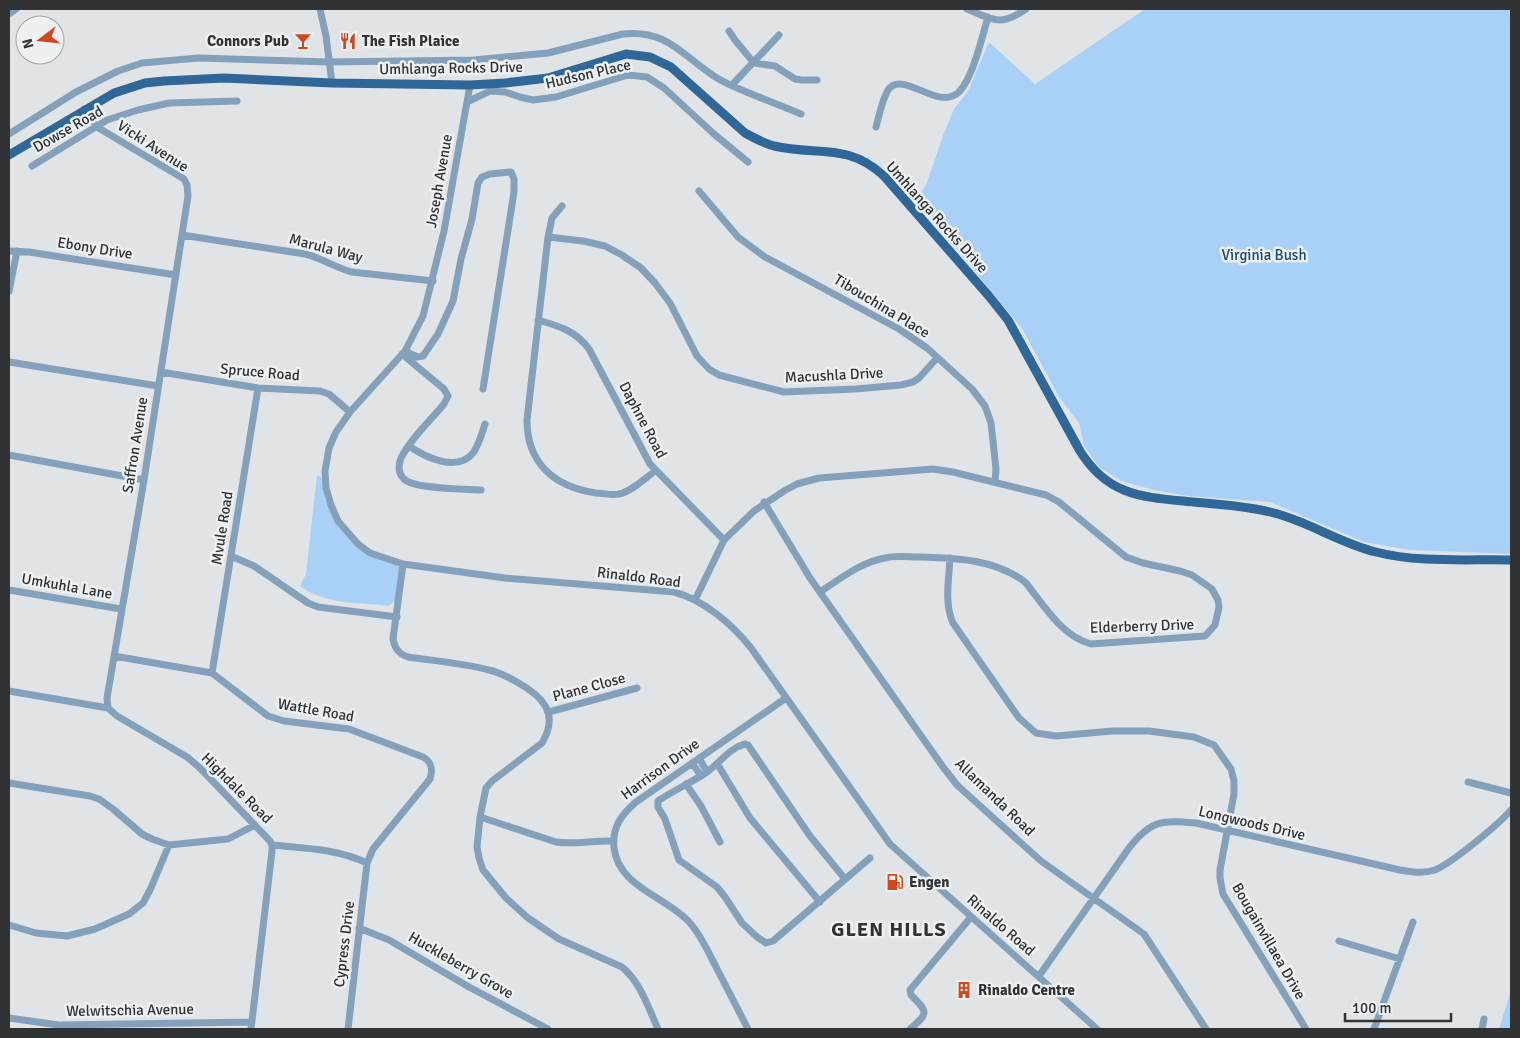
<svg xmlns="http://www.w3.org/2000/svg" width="1520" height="1038" font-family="Signika,sans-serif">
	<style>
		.green { fill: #a9d1f7 }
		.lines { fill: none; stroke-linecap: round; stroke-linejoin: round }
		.minor { stroke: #84a1bc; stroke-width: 7 }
		.major { stroke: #2e6798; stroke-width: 9 }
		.labels { text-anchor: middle; stroke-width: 5; stroke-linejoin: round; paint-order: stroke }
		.poi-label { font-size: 15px; font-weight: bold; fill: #313233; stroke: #eef1f4; text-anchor: start }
		.street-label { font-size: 15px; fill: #313233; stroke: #eef1f4 }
		.park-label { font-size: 15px; fill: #164971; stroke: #eef1f4 }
		.district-label { font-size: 20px; font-weight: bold; letter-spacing: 1px; fill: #313233; stroke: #eef1f4 }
	</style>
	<rect width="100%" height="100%" fill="#e1e4e6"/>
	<path class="green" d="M1145,9H1511V554L1409,550L1364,542L1270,502L1188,496L1154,490L1121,481L1099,467L1084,446L1079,423L1059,397L1023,330L916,199L926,185L944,133L954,109L968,91L989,42L1035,84Z
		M317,475L321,477L325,499L344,528L372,554L401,561L395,601L388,606C358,602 325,605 300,586L306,574Z
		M1511,990V1029H1499Z"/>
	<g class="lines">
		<path class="minor" d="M320,9L326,36L332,83
			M967,9C995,20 999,27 1026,9
			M9,14L16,9
			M729,31L735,40L754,63L775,66L795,79L802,80H817
			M470,85L444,231L423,316L405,351L350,412L336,432L329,448L325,471L326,488L331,505L338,521L358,544L370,553L403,564L505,578L674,592C704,600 732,624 751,648L890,844L1097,1029
			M732,85L779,35
			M467,102L490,91L505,92L520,97L533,100L556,97L628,75L647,77L664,88L714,134L748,162
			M84,109L97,127L184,179L187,185L188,196L144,480L107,698L108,708
			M876,127C879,116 882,100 888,90C903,69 938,112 959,92C973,78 982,37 988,17
			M9,134L76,92L118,71L142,63L198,58L329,62L474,60L548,53L623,34C668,29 683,57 717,78C725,83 735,87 744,91C763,99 782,106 801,114
			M32,166L107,120L138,110L169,103L237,101
			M699,191L738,237L765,257L899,329L927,348L972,389L985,406L991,423L996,469L995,482
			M562,206L552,218L548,237L527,420C527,464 555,487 596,493C604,493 612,496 619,494C632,491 644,479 655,471
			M182,235L305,254C322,258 336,268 352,272L433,281
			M548,237L583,241L605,246L622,255L641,268L655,283L670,303L697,356L709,369L719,375L784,392L856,389L901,385L913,382L919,378L937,358
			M9,251L29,252L176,275
			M9,291L17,251
			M538,320C559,326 576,331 589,349L650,464L724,540
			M405,351L417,357L423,356L438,334L453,301L461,259L472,219L478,183L482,177L490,174L511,172L514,179V192L483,389
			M402,354L444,389L448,396L444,404C430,421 411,438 401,458C398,466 398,474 405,480C417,489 465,489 481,490
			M9,362L158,386
			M161,372L258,388L320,391L329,394L350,412
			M409,446C425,457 457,473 473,453C479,445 482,433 485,424
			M9,455L144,480
			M764,502L810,578L943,767L957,785L1041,861L1144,934L1206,1029
			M231,556L254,566L308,603L318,607L397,617
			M950,558C949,579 944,603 953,623L1019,718L1036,733L1056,736L1112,731H1149L1194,737L1214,745L1231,769L1234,781V794L1220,870V878L1223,894L1306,1029
			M403,564L393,639C395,649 399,654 408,657C435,661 463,663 489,670C499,672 508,677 517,682C542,696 560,713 542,743L492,781L486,788L480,817L477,847L479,858L483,870L506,898L528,918L559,939L622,967C641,983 648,1007 658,1029
			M9,590L121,609
			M695,600L724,540L754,511L784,491L797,484L819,478L933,469L953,472L1046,495L1059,502L1126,557L1143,563L1180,571L1192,575L1212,589L1218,600L1219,607L1215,625L1205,636L1091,644C1062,636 1044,606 1026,583C997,559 955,558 919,557C908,557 896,555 885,558C861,562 840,579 820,592
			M114,656L212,673L268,716L284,721L349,729L423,757C432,762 433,769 430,779L373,849L367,863L348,1029
			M212,673L258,388
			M9,691L108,708L117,716L187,757L200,768L270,841L272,845V851L251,1029
			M549,712L637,688
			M699,758L707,772
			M692,763L701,776
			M718,765L750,818L820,902
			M1468,782L1511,793
			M9,783L90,796L99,799L113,809L142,834L152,839L169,845L228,839L255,825
			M686,784L701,806L720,842
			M480,817L556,842C575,845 594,840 614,841
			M272,845C304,848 338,849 367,863
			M845,879L810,836L748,745L745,744C729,748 720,763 707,772C691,783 674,790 658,801V807L665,819L679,860L717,887L725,897L742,923L757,937L766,943L773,941L870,858
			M9,925L36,933L67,936L95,929L129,914L143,903L150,890L169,845
			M359,928L389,940L469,987L548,1029
			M1339,941L1400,959
			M1039,976L1129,848C1151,820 1161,820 1196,823L1400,870C1411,872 1423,874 1435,870C1452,863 1499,824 1511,810
			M9,1018L59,1025L252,1022
			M748,1029C737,1008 726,986 715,965C708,951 700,934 690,923C666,896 619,888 614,848C612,827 621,815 636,802L786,698
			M910,1029C929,1013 928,1012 911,995L910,990L971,917
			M1374,1029L1413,922
			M1482,1029L1484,1019"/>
		<path class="major" d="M9,155L114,93L145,83L164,81L224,78L332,83L470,85L505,83L548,78L626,54L650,57L671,67L745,133C754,138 763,143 774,146C817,156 847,142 884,176L988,295L1008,320L1080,451C1106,493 1138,497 1183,501C1212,504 1241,505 1270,512C1306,520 1339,543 1376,552C1418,563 1468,559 1511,560"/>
	</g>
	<defs>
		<g id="bar-bare" transform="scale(1.35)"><path d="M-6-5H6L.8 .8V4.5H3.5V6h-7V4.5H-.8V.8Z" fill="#d0481c" stroke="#eef1f4" stroke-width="2.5" paint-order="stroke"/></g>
		<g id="restaurant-bare" transform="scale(1.35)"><path d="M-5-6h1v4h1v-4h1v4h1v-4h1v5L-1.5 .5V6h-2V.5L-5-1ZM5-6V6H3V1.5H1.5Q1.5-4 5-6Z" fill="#d0481c" stroke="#eef1f4" stroke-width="2.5" paint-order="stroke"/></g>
		<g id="fuel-bare" transform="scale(1.35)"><path d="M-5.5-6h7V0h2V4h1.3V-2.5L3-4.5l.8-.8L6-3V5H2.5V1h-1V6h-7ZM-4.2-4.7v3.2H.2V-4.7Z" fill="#d0481c" stroke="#eef1f4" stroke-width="2.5" paint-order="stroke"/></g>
		<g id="building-bare" transform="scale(1.35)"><path d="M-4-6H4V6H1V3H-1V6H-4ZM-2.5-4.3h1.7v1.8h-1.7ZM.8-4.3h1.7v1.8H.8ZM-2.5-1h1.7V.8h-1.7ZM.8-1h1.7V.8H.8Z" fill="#d0481c" stroke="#eef1f4" stroke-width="2.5" paint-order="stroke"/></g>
	</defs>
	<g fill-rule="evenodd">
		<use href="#bar-bare" x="303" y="41"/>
		<use href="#restaurant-bare" x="348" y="41"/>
		<use href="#fuel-bare" x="895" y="882"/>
		<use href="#building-bare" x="964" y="990"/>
	</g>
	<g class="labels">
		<g class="poi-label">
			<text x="289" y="46" text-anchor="end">Connors Pub</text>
			<text x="362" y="46">The Fish Plaice</text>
			<text x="909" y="887">Engen</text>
			<text x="978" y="995">Rinaldo Centre</text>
		</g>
		<g class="street-label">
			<text transform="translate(451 68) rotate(-1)" y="5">Umhlanga Rocks Drive</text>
			<text transform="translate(588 74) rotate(-13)" y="5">Hudson Place</text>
			<text transform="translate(68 129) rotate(-30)" y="5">Dowse Road</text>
			<text transform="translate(153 146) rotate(33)" y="5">Vicki Avenue</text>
			<text transform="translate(439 181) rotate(-80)" y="5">Joseph Avenue</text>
			<text transform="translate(937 217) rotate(48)" y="5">Umhlanga Rocks Drive</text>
			<text transform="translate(95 248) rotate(9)" y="5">Ebony Drive</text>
			<text transform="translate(326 248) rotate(15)" y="5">Marula Way</text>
			<text transform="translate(882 306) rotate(31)" y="5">Tibouchina Place</text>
			<text transform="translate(260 372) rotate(5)" y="5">Spruce Road</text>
			<text transform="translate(834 375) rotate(-3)" y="5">Macushla Drive</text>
			<text transform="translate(643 420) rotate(62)" y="5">Daphne Road</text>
			<text transform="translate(135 445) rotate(-81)" y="5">Saffron Avenue</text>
			<text transform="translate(222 528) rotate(-81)" y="5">Mvule Road</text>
			<text transform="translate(639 577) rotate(7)" y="5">Rinaldo Road</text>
			<text transform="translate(67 586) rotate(10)" y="5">Umkuhla Lane</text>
			<text transform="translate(1142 626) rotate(-2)" y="5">Elderberry Drive</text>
			<text transform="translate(589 687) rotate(-15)" y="5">Plane Close</text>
			<text transform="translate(316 710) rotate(10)" y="5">Wattle Road</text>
			<text transform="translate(660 769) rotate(-36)" y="5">Harrison Drive</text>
			<text transform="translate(237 788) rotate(45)" y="5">Highdale Road</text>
			<text transform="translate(995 797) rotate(44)" y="5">Allamanda Road</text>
			<text transform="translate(1252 823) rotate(13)" y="5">Longwoods Drive</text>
			<text transform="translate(1001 925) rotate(41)" y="5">Rinaldo Road</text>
			<text transform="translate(1269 941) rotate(60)" y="5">Bougainvillaea Drive</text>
			<text transform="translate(344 944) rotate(-83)" y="5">Cypress Drive</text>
			<text transform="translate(461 965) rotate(30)" y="5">Huckleberry Grove</text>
			<text transform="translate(130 1010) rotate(-1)" y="5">Welwitschia Avenue</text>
		</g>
		<g class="park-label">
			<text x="1264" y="260">Virginia Bush</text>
		</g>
		<g class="district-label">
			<text x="889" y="936">GLEN HILLS</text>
		</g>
	</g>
	<rect width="1520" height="1038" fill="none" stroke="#313233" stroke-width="20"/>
	<g transform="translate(40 40) rotate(254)"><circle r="24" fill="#eef1f4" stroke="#a2a5a7"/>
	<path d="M0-4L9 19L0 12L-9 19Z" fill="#d0481c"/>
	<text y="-8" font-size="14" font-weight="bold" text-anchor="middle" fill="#313233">N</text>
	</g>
	<path d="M1345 1013v8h106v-8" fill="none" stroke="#313233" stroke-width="2.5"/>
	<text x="1352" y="1013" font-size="15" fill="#313233" stroke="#eef1f4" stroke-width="4" paint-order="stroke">100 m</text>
</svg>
